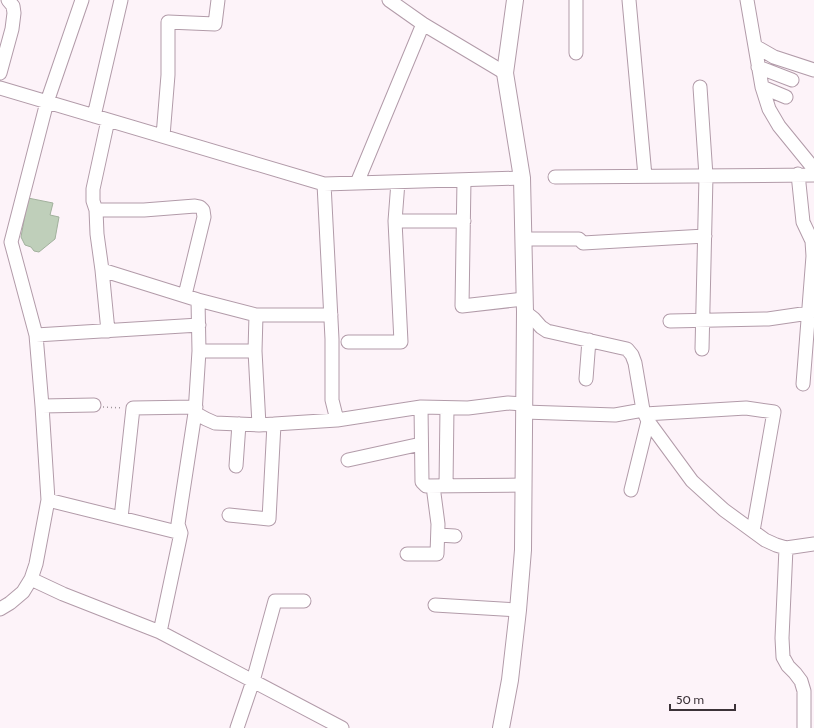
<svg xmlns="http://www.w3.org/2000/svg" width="814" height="728" font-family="Cabin,sans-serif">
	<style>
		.building { fill: #bfcfba; stroke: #a2b19d }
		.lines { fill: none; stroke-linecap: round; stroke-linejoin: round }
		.minor-casing { stroke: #b29ba9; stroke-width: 15 }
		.major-casing { stroke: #b29ba9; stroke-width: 18 }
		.path { stroke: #9f959b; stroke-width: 1.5; stroke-dasharray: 1 3; stroke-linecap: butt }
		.minor { stroke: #fff; stroke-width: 13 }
		.major { stroke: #fff; stroke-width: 16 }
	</style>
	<rect width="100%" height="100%" fill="#fdf3f9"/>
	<path class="building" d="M28,198L53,203L50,215L59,217L55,239L39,252L34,251L31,247L25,245L21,237Z"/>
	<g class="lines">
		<g class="minor-casing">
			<path id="minor" d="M389,0L423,24L505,73
				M576,0V53
				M629,0L645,176
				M747,0L762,87L769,109L779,126L814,169
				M755,46L774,57L814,70
				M758,67L792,80
				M0,73L12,29L14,13L13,6L8,0
				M700,87L706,176L702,349
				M762,87L786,97
				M0,88L324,184L522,178
				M94,116L121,0
				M108,120L93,189V201L96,210L97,234L102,270L108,331
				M163,136L168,75V22L215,24L218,0
				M798,174L803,222L812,241L813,256L803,384
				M555,177L814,175
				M464,180L462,306L524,299
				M357,183L423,24
				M324,184L332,339V400L337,420
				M96,210H144L195,206L200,207L203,210L204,217L185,295
				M395,221H464
				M523,239H579L583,243L705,236
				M102,270L198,300L256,315H331
				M525,312L534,319L541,327L547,331L627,349L632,355L635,363L643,410L648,421L692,481L724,510L765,540L776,545L786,548L814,544
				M256,315L255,351L259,425
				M670,321L768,319L809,313
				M36,335L199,325
				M348,342H401L395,221L398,182
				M199,351H255
				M586,379L589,340
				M42,406L94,405
				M421,407L422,482L426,486L524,485
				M524,412L615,415L643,410
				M195,413L206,419L215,423L259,425L337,420L421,407L468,408L508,403L524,404
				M645,414L746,408L774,412L753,531
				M348,460L421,444
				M236,466L239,424
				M446,486L447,408
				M631,490L648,421
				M48,500L181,533
				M229,515L269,519L274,424
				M121,518L133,408L196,407
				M438,535L455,536
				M786,548L782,638L783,657L788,666L795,673L801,681L804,691V728
				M407,554H437L438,524L433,486
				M31,579L63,594L160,632L342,728
				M435,605L518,610
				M0,609L10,603L23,592L31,579L36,564L48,500L42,406L36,335L11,242L47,102L82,0
				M160,632L181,533L178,524L195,413L199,351L198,300
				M237,728L253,681L275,601H304"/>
		</g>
		<g class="major-casing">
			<path id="major" d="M501,728L510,680L518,610L523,550L525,312L522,178L505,73L515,0"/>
		</g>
		<path class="path" d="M103,407L123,408"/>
		<use href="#minor" class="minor"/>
		<use href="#major" class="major"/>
	</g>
	<path d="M670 704v6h65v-6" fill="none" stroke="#3c3238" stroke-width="2"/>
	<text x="676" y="704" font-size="12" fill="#3c3238" stroke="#fdf3f9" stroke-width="3" paint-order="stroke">50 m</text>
</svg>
